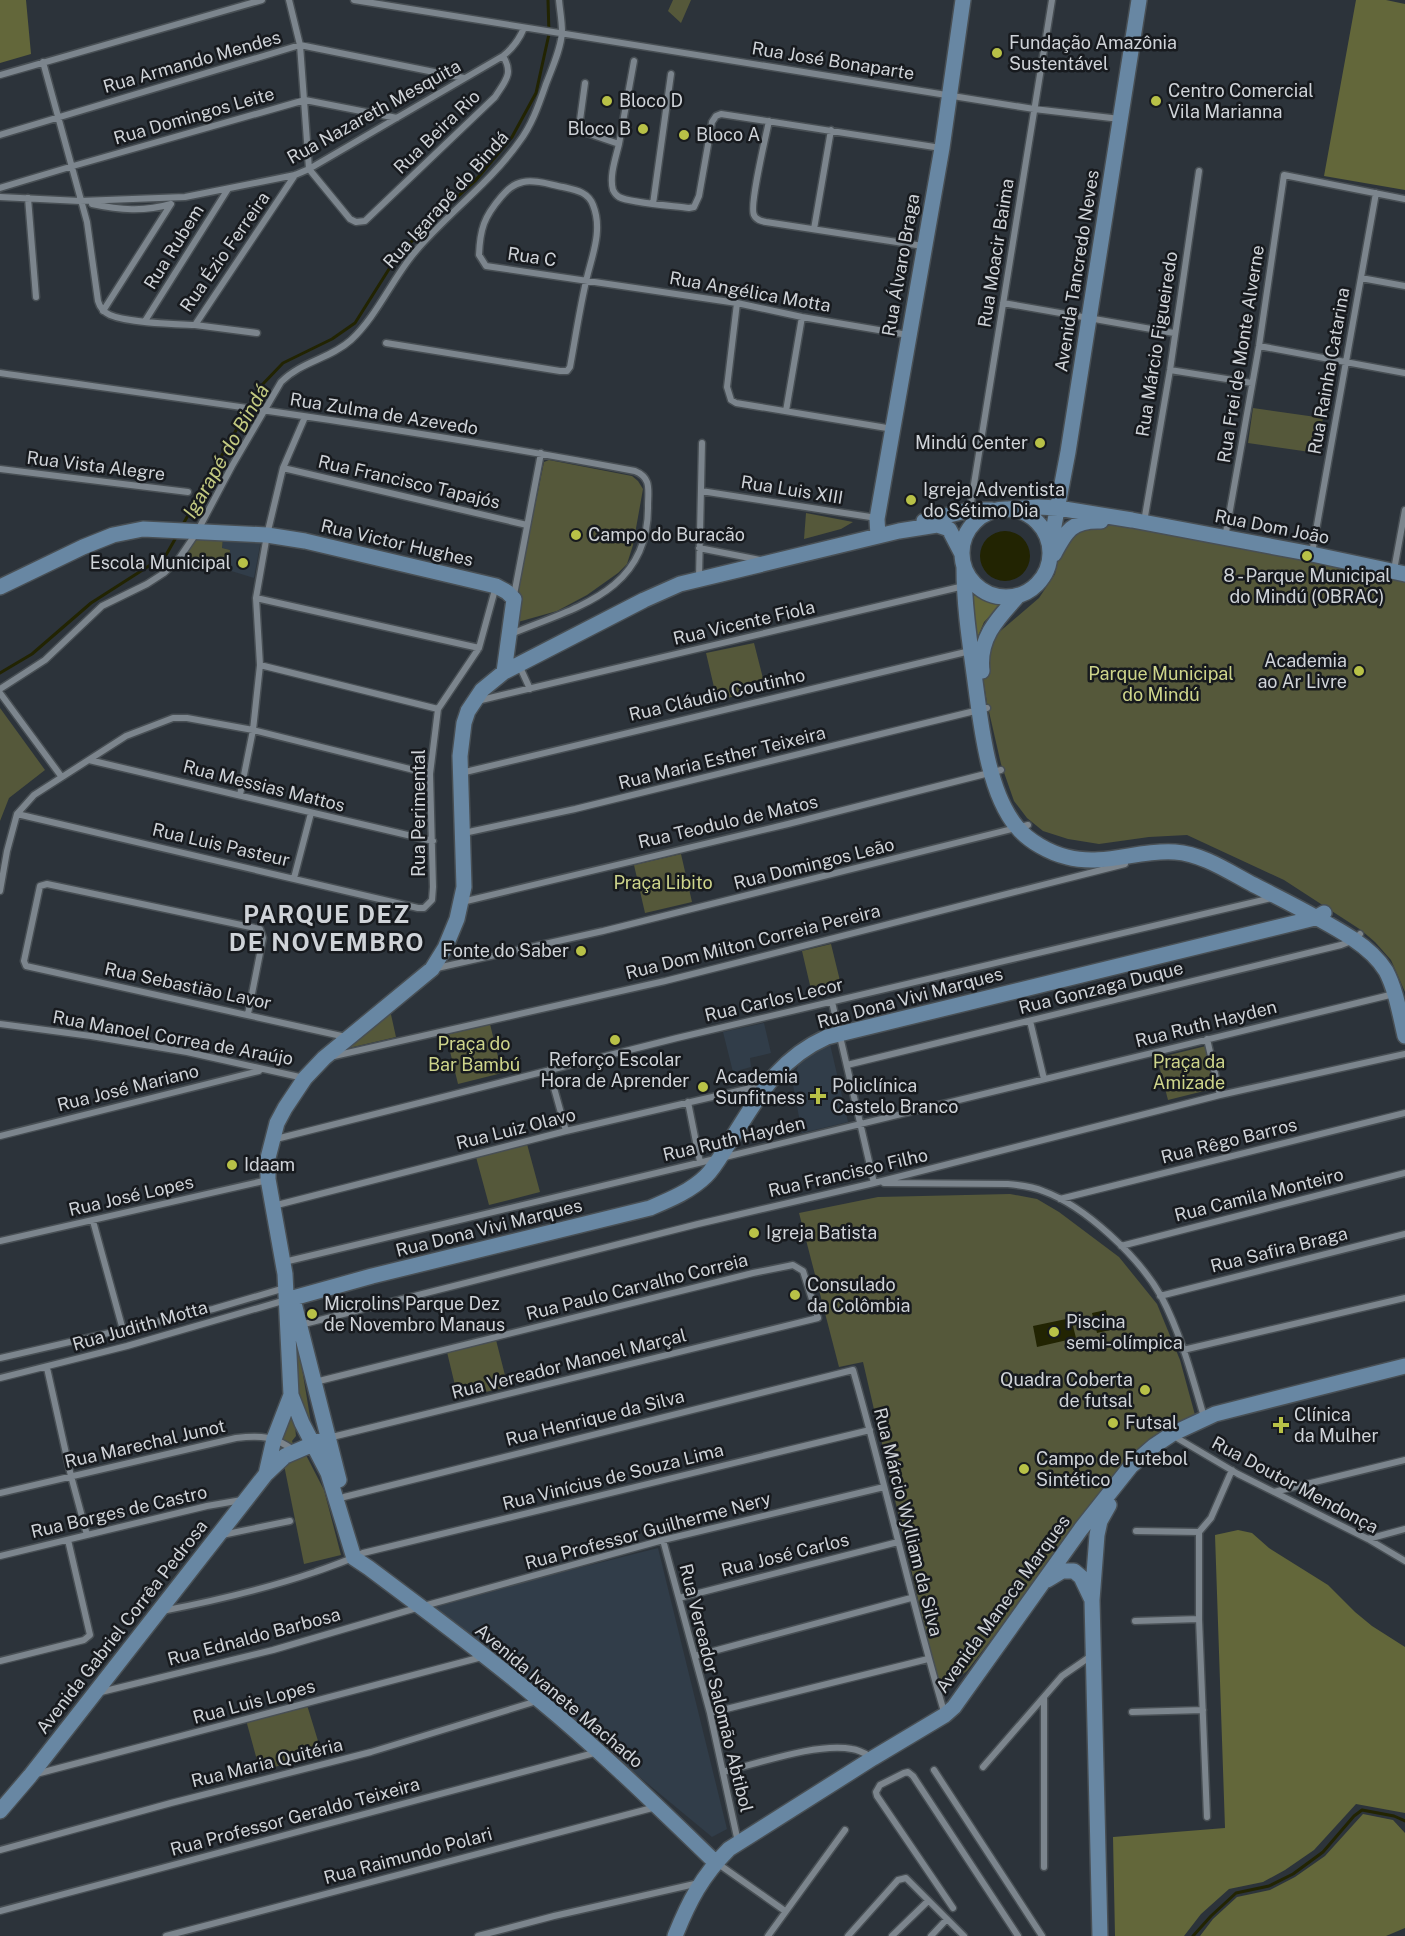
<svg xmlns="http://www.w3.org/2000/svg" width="1405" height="1936" font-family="'Public Sans',sans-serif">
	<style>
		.built { fill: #313d49 }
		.green { fill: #55583a }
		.forest { fill: #63673a }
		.water { fill: #222402 }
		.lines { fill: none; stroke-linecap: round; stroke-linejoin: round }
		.stream { stroke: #222402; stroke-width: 3 }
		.street-casing { stroke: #484f54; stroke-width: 9 }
		.secondary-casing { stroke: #484f54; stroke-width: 18 }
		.street { stroke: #7c858d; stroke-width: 6 }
		.secondary { stroke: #6887a3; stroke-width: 15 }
		.poi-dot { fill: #b8c147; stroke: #171a1e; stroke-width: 2 }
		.labels { text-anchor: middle; stroke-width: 5; stroke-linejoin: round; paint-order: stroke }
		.poi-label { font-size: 18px; fill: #cfd3d8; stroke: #171a1e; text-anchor: start }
		.street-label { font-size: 18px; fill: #cfd3d8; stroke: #171a1e }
		.park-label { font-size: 18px; fill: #ced58b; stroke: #171a1e }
		.water-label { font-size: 20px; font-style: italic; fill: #c3ca81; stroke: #171a1e }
		.district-label { font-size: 24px; font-weight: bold; letter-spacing: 1.5px; fill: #cfd3d8; stroke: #171a1e }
	</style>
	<rect width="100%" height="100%" fill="#2c333a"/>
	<path class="built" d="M223,537L261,540L254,578L228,570L230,550L222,548Z
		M764,1023L771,1053L750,1058L751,1067L733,1072L723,1032Z
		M830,1044L848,1122L802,1133L793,1085L800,1058Z
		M658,1548L727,1829L712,1837L432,1605Z"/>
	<path class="green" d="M673,0H691L681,23L668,11Z
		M1253,408L1323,418L1317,453L1248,443Z
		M549,460L632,476L638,481L643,489L633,545L627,564L618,573L587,595L557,611L518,622L512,618L544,462Z
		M806,513L853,522L841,529L804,539Z
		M1113,525L1141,529L1405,579V992L1391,960L1375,942L1361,930L1284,880L1187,835L1149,837L1099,844L1068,839L1043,831L1027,818L1014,801L1001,764L987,703L981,666L984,645L1039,598L1055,574L1060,550L1067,539L1082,531Z
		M205,536L223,537L222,548L230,550L228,570L218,565L183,556L194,540Z
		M754,643L766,690L717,700L706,653Z
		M0,708L45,770L9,798L0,821Z
		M681,854L692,902L645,913L634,865Z
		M831,944L842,989L813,998L802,951Z
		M390,1010L396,1037L336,1051Z
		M490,1024L502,1073L458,1084L446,1035Z
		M1206,1046L1216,1088L1168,1100L1157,1058Z
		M527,1144L540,1192L489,1205L476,1157Z
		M1010,1194L1037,1199L1059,1212L1119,1257L1157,1304L1180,1360L1195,1415L1169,1430L1063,1546L967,1671L950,1684L937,1681L863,1362L839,1367L799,1213L878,1197Z
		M294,1320L312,1429L301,1422L295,1426L296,1436L292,1441L299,1458L306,1455L324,1490L341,1555L304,1564L284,1465L296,1459L289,1442L282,1441Z
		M496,1340L508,1387L458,1398L447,1352Z
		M307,1705L322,1754L260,1771L246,1720Z"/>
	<path class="forest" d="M0,0H26L31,54L0,63Z
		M1356,0H1386L1405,4V190L1324,176Z
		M966,580C981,596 986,598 1006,600L984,622L974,646Z
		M1238,1530L1252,1533L1269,1548L1328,1585L1355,1612L1372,1626L1405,1647V1813L1356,1804L1314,1850L1285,1870L1263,1882L1229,1889L1201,1914L1184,1936H1115L1113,1837L1225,1828L1215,1535Z
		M1363,1814L1393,1820L1405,1833V1928L1386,1936H1200L1213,1919L1237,1897L1270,1890L1295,1877L1325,1856Z"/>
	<path class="water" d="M980 556a25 25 0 1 1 50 0a25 25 0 1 1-50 0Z
		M1106,1310L1110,1330L1097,1333L1092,1313Z
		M1071,1318L1076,1338L1037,1347L1033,1326Z"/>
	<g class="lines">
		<path class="stream" d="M182,526L261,386L283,363L332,339L355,323L396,258L433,219L475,181L512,137L536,93L549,34L548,0
			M0,673L32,654L91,603L166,555L178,534
			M1193,1936L1211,1916L1236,1893L1269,1886L1293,1874L1323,1852L1354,1816L1362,1810L1394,1816L1405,1821"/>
		<g class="street-casing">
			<path id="street" d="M289,0L300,45L309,169L350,219L356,222L365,221L495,97C505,81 514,74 503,56
				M354,0L1034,109L1120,119
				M43,62L87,222L98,301C100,308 103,312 110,315C129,323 173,324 195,325L295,175
				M0,75L262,0
				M585,83L580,120L584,132L619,144C616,157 609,176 613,190C614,192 617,196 619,197C630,203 675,206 689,208L694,207L699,196L712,122L716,116L721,114L941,148
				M769,121C766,136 749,206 754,215C756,220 761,221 766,222L923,246
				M0,135L300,45L464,78
				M619,144L634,61
				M0,188L73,166L305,100L397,118
				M0,197L80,201L185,197L295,175L309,169L503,56C513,48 519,40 524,28
				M28,198L36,297
				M92,204C120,210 144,212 171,204
				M653,204L671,74
				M814,229L831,130
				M1361,278L1405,286
				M737,303L727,387L731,400L736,403L893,429
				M1003,303L1174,333
				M103,311L171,204
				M145,321L228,189
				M195,325L257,333
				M386,343L560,371H567L570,367C575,340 579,313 585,286C590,260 604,232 593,205C588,192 576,190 563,187C551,185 535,179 523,182C513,184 507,190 501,197C484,217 480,229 479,255L486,266L737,303L802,317L908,335
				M1259,346L1405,373
				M1170,370L1252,383
				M0,373C212,403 425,431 635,471C652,478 648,490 648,506C649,592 576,607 511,634
				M786,411L802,317
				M283,468L527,525
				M0,469L188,492
				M701,491L877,518
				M970,509L1052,0
				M1144,522L1170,370L1199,171
				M1225,538L1259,346L1284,175L1405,199
				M699,548L760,560
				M1312,553L1376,193
				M1394,570L1405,510
				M699,578L702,443
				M514,595L541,453
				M256,598L479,648
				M260,665L438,709
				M519,665L530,689
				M0,689L45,660L102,606L147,584L164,573L178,560L197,532L232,466L281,382C302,361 330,359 351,340C377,316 392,279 415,252C448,213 490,183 519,142C532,125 539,104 546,84C552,68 561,49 562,32C562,21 560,11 559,0
				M0,693L61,776
				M477,701L964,586
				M89,760L433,841
				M461,773L970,651
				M240,795L253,730L260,665L256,598L267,535L283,468L305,417
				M17,814L418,908H424L432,900L433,887L430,774L438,709L479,648L496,586
				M464,833L575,809L987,708
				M294,878L311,813
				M0,891L7,851L17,814L34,795L126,736L173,718H187L253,730L430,774
				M462,902L788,824L1001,770
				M437,968L603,931L1028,825
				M832,1002L874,1183
				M248,1014L263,938L260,929L47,884L40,886L24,961L26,966L346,1037
				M1030,1021L1044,1079
				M0,1024L91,1036L187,1052L304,1078
				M1207,1039L1220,1095
				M334,1056L665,981L1125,864
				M847,1065L1341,945L1354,940L1360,934
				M549,1070L566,1131
				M688,1102L700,1162
				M0,1136L259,1071
				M276,1139L677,1038L1272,898
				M725,1157L1394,994
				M884,1183L1007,1184C1019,1185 1032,1186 1043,1191C1085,1206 1139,1257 1161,1296C1181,1334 1192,1376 1204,1417
				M1060,1199L1405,1113
				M273,1206L566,1131L764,1085
				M93,1221L123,1330
				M0,1241L268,1180
				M1121,1246L1405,1173
				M284,1262L715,1159
				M1160,1296L1405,1234
				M300,1325L698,1224L874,1183L1220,1095L1405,1054
				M1183,1350L1405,1298
				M0,1358L213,1309L285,1288
				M47,1368L71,1476L87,1535
				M0,1378L127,1346L286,1300
				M315,1382L753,1273L793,1265L803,1271L818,1318L328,1438
				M1172,1435L1238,1474L1368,1539L1405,1561
				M1274,1492L1405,1460
				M0,1493L236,1438C261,1435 274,1436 295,1451
				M344,1497L853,1370C886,1485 911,1601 945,1715
				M1136,1531L1199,1532L1211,1518L1232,1470
				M1199,1532V1619L1207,1817
				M222,1535L290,1521
				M1368,1539L1405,1529
				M663,1540L710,1713L738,1842
				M0,1556L207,1506L242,1500
				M679,1598L898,1542
				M162,1611C214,1601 265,1589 315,1572C331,1566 348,1561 363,1553L870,1430
				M1135,1621L1199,1619
				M695,1656L911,1598
				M0,1661L84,1640L90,1635L68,1540
				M101,1692L273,1650L420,1607L663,1540L884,1487
				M1044,1697V1867
				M1132,1712L1203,1710
				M710,1713L928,1659
				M983,1767L1062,1676L1091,1656
				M934,1770L1042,1936
				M723,1772C757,1764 818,1742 852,1749C860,1750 866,1754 873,1758
				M36,1774L482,1657
				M0,1850L171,1803L371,1752L537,1701
				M717,1863L785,1911
				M953,1908L877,1796L876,1792L880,1785L904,1773L908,1772L913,1776L1018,1936
				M0,1911L598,1752
				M166,1936L656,1807
				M478,1936L554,1916L699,1883
				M768,1936L845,1830
				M848,1936L898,1880L906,1878L964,1936
				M892,1936L928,1901
				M931,1936L947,1919"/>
		</g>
		<g class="secondary-casing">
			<path id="secondary" d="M1009,509L1038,507L1058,508L1132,520L1307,553L1405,574
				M962 553a44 44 0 1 1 88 0a44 44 0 1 1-88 0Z
				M924,521L970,510H992
				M878,536L877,519L942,148L963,0
				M1050,547L1068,452L1139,0
				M1054,554C1066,531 1072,520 1101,521
				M964,568C964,606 970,644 975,681C981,725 988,793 1017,827C1028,841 1050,853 1067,857C1104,867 1139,849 1175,852C1203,854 1229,872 1254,885C1287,902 1322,919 1353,939C1365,947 1378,958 1386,971C1396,990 1400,1015 1405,1036
				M0,587L83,547L113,535L143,529L267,535L305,541L496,586L507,592L514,599L504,672
				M982,671C978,638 998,618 1018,596
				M293,1298L372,1276L650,1208C669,1200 691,1191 706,1176C715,1167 722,1154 729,1143C758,1098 776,1060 827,1037L1315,918L1324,913
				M294,1303L339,1480
				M266,1474L274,1439L291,1395
				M1047,1580L1062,1571H1074L1081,1577L1091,1598
				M0,1811L30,1776L266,1474L285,1456L327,1438
				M715,1862C658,1807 600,1750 538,1699C484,1653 426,1611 369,1568L354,1558L328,1473L302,1423L291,1395L285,1274L268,1179V1158L277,1123L285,1108L305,1078L324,1058L432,969L445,948L457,919L464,887L460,756L464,723L468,711L482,690L504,672L644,600L680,584L899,531L937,525L949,529L962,554
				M675,1936C689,1901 702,1876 729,1849L873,1758L945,1715L954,1707L1081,1529L1131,1466L1154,1446L1172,1434L1215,1414L1405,1366
				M1100,1936L1092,1600L1097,1535L1100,1521L1109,1505"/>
		</g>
		<use href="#street" class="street"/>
		<use href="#secondary" class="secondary"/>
	</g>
	<g class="poi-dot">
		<circle cx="997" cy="53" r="6"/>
		<circle cx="607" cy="101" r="6"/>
		<circle cx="1156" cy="101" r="6"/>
		<circle cx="643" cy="129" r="6"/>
		<circle cx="684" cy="135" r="6"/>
		<circle cx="1040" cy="443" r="6"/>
		<circle cx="911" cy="500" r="6"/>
		<circle cx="576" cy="535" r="6"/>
		<circle cx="1307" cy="556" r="6"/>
		<circle cx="243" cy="563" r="6"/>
		<circle cx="1359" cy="671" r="6"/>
		<circle cx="581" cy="951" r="6"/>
		<circle cx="615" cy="1040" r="6"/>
		<circle cx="703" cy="1087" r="6"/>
		<path d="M815 1087h6v6h6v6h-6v6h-6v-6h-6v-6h6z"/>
		<circle cx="232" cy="1165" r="6"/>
		<circle cx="754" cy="1233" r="6"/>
		<circle cx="795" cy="1295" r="6"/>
		<circle cx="312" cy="1314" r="6"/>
		<circle cx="1054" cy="1332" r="6"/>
		<circle cx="1145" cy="1390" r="6"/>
		<circle cx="1113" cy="1423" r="6"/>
		<path d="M1278 1416h6v6h6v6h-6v6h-6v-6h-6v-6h6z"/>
		<circle cx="1024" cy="1469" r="6"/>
	</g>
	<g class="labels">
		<g class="poi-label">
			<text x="1009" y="49">Fundação Amazônia<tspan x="1009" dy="21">Sustentável</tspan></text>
			<text x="1168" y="97">Centro Comercial<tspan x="1168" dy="21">Vila Marianna</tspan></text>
			<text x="619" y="107">Bloco D</text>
			<text x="631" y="135" text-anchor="end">Bloco B</text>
			<text x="696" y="141">Bloco A</text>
			<text x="1028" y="449" text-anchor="end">Mindú Center</text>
			<text x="923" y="496">Igreja Adventista<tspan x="923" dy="21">do Sétimo Dia</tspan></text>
			<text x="588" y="541">Campo do Buracão</text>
			<text x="231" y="569" text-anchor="end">Escola Municipal</text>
			<text x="1307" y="582" text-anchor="middle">8 - Parque Municipal<tspan x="1307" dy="21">do Mindú (OBRAC)</tspan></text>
			<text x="1347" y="667" text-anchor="end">Academia<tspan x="1347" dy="21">ao Ar Livre</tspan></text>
			<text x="569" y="957" text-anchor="end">Fonte do Saber</text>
			<text x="615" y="1066" text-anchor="middle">Reforço Escolar<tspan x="615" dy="21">Hora de Aprender</tspan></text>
			<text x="715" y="1083">Academia<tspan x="715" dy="21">Sunfitness</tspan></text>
			<text x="832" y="1092">Policlínica<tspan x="832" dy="21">Castelo Branco</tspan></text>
			<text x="244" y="1171">Idaam</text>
			<text x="766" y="1239">Igreja Batista</text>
			<text x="807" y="1291">Consulado<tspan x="807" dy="21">da Colômbia</tspan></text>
			<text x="324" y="1310">Microlins Parque Dez<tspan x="324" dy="21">de Novembro Manaus</tspan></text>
			<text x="1066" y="1328">Piscina<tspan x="1066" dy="21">semi-olímpica</tspan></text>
			<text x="1133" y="1386" text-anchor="end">Quadra Coberta<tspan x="1133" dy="21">de futsal</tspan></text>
			<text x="1294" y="1421">Clínica<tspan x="1294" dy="21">da Mulher</tspan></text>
			<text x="1125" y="1429">Futsal</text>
			<text x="1036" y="1465">Campo de Futebol<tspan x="1036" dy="21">Sintético</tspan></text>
		</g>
		<g class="street-label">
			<text transform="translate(833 61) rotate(9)" y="6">Rua José Bonaparte</text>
			<text transform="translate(192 62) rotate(-16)" y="6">Rua Armando Mendes</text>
			<text transform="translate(374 112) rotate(-29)" y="6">Rua Nazareth Mesquita</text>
			<text transform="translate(194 116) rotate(-16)" y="6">Rua Domingos Leite</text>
			<text transform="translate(437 132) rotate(-44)" y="6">Rua Beira Rio</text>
			<text transform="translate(446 200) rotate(-48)" y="6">Rua Igarapé do Bindá</text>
			<text transform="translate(174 247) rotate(-58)" y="6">Rua Rubem</text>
			<text transform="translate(225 252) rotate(-55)" y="6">Rua Ézio Ferreira</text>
			<text transform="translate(996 253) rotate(-81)" y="6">Rua Moacir Baima</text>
			<text transform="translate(532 257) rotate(8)" y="6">Rua C</text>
			<text transform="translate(901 265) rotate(-80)" y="6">Rua Álvaro Braga</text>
			<text transform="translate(1077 271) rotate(-81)" y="6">Avenida Tancredo Neves</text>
			<text transform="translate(750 292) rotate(10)" y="6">Rua Angélica Motta</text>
			<text transform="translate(1157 344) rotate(-81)" y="6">Rua Márcio Figueiredo</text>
			<text transform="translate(1241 354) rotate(-81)" y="6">Rua Frei de Monte Alverne</text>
			<text transform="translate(1329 371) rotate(-80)" y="6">Rua Rainha Catarina</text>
			<text transform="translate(384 414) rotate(9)" y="6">Rua Zulma de Azevedo</text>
			<text transform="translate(96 466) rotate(7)" y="6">Rua Vista Alegre</text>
			<text transform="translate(409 482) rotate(13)" y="6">Rua Francisco Tapajós</text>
			<text transform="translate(792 490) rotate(9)" y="6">Rua Luis XIII</text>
			<text transform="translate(1272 527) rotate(11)" y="6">Rua Dom João</text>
			<text transform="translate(397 543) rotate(13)" y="6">Rua Victor Hughes</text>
			<text transform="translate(744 623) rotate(-13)" y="6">Rua Vicente Fiola</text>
			<text transform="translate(717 695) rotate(-13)" y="6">Rua Cláudio Coutinho</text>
			<text transform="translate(722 758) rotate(-14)" y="6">Rua Maria Esther Teixeira</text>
			<text transform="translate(264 786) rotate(14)" y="6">Rua Messias Mattos</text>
			<text transform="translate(419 813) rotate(-90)" y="6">Rua Perimental</text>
			<text transform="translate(728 822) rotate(-13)" y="6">Rua Teodulo de Matos</text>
			<text transform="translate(221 845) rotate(13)" y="6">Rua Luis Pasteur</text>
			<text transform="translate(814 864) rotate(-14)" y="6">Rua Domingos Leão</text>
			<text transform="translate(753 942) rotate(-14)" y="6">Rua Dom Milton Correia Pereira</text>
			<text transform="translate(188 986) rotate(12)" y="6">Rua Sebastião Lavor</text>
			<text transform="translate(1101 988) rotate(-14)" y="6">Rua Gonzaga Duque</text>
			<text transform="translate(910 998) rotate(-15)" y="6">Rua Dona Vivi Marques</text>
			<text transform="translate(774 1000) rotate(-13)" y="6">Rua Carlos Lecor</text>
			<text transform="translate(1206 1024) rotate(-14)" y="6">Rua Ruth Hayden</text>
			<text transform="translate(173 1038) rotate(10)" y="6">Rua Manoel Correa de Araújo</text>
			<text transform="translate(128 1088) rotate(-14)" y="6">Rua José Mariano</text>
			<text transform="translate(516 1129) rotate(-14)" y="6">Rua Luiz Olavo</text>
			<text transform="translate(734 1139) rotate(-13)" y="6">Rua Ruth Hayden</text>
			<text transform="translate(1229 1141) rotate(-14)" y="6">Rua Rêgo Barros</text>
			<text transform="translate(848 1173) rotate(-13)" y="6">Rua Francisco Filho</text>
			<text transform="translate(1259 1195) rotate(-14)" y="6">Rua Camila Monteiro</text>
			<text transform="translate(131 1196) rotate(-13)" y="6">Rua José Lopes</text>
			<text transform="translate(489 1228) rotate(-14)" y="6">Rua Dona Vivi Marques</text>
			<text transform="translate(1279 1250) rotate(-14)" y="6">Rua Safira Braga</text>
			<text transform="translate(637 1287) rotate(-14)" y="6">Rua Paulo Carvalho Correia</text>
			<text transform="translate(140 1326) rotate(-16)" y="6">Rua Judith Motta</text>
			<text transform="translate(569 1364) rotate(-14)" y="6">Rua Vereador Manoel Marçal</text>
			<text transform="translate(595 1418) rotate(-14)" y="6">Rua Henrique da Silva</text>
			<text transform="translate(145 1444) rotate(-13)" y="6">Rua Marechal Junot</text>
			<text transform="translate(613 1477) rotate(-14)" y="6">Rua Vinícius de Souza Lima</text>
			<text transform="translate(1295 1485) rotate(28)" y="6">Rua Doutor Mendonça</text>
			<text transform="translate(119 1512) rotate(-13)" y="6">Rua Borges de Castro</text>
			<text transform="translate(908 1522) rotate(76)" y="6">Rua Márcio Wylliam da Silva</text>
			<text transform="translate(648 1531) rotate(-15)" y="6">Rua Professor Guilherme Nery</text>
			<text transform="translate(785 1555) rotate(-14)" y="6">Rua José Carlos</text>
			<text transform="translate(1003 1604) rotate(-54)" y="6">Avenida Maneca Marques</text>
			<text transform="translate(122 1627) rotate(-52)" y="6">Avenida Gabriel Corrêa Pedrosa</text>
			<text transform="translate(254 1637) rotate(-15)" y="6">Rua Ednaldo Barbosa</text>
			<text transform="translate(716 1688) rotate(76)" y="6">Rua Vereador Salomão Abtibol</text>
			<text transform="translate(559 1696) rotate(40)" y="6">Avenida Ivanete Machado</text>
			<text transform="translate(254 1702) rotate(-15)" y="6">Rua Luis Lopes</text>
			<text transform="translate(267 1763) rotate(-14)" y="6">Rua Maria Quitéria</text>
			<text transform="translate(295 1817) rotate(-15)" y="6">Rua Professor Geraldo Teixeira</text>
			<text transform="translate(408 1856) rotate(-15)" y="6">Rua Raimundo Polari</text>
		</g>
		<g class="park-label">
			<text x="1161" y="680">Parque Municipal<tspan x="1161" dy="21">do Mindú</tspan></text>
			<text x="663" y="889">Praça Libito</text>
			<text x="474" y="1050">Praça do<tspan x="474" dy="21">Bar Bambú</tspan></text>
			<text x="1189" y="1068">Praça da<tspan x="1189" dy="21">Amizade</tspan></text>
		</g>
		<g class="water-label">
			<text transform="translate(226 451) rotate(-60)" y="7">Igarapé do Bindá</text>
		</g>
		<g class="district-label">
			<text x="327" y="923">PARQUE DEZ<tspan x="327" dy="28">DE NOVEMBRO</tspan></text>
		</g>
	</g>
</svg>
